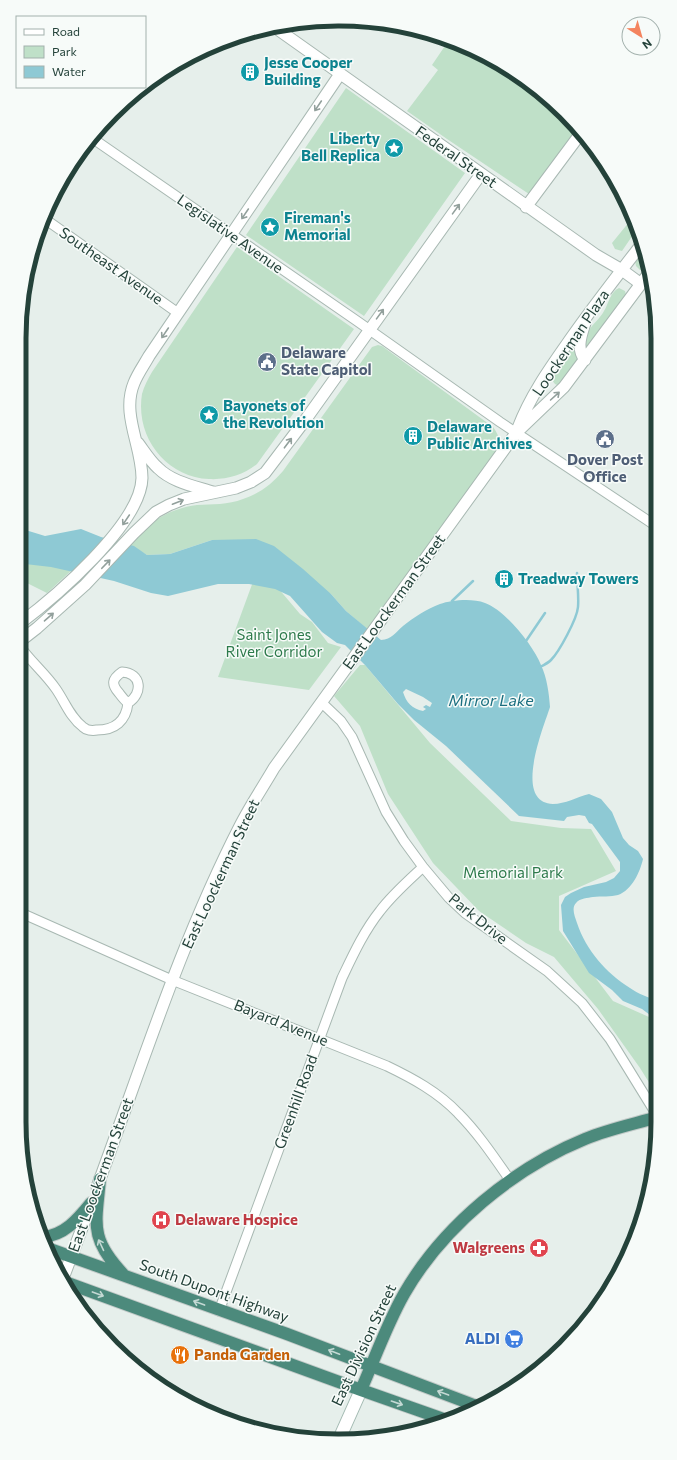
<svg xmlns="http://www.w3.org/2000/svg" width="677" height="1460" font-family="Commissioner,sans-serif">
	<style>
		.green { fill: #bfe0c8 }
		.water { fill: #8ec9d4; fill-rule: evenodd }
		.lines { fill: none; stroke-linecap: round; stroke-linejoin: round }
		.stream { stroke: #8ec9d4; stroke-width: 2.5 }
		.minor-casing { stroke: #a8b8b2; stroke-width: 11 }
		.tertiary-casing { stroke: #a8b8b2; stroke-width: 13 }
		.secondary-casing { stroke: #a4bbb3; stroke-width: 14 }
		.trunk-casing { stroke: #c2cac8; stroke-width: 14 }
		.minor { stroke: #fff; stroke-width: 9 }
		.tertiary { stroke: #fff; stroke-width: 11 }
		.secondary { stroke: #fff; stroke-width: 12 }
		.trunk { stroke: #4c8a7c; stroke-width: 12 }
		.oneway { stroke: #92a09c }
		.oneway2 { stroke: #c4d9d4 }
		.labels { text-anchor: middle; stroke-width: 3; stroke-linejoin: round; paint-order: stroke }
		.culture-label { font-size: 15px; font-weight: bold; fill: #0d838f; stroke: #f7fbf9; text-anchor: start }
		.street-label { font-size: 15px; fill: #24423a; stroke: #f7fbf9 }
		.service-label { font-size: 15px; font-weight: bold; fill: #4e5e75; stroke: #f7fbf9; text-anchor: start }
		.park-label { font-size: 15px; fill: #2d7a4b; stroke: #f7fbf9 }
		.health-label { font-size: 15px; font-weight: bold; fill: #be3a42; stroke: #f7fbf9; text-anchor: start }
		.shop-label { font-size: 15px; font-weight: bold; fill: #366cbe; stroke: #f7fbf9; text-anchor: end }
		.food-label { font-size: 15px; font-weight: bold; fill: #c56008; stroke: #f7fbf9; text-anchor: start }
		.water-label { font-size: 16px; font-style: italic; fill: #1c6f80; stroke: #f7fbf9 }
		.rim { fill: none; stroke: #24423a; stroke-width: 5 }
	</style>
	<rect width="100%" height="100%" fill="#e6efeb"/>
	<path class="green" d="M449,40L461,43L533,85L577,129L529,194L447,139L407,111L438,70L432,65Z
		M346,88L465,173L364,316L246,235Z
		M634,216L637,229L622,251L615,249L612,243Z
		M237,247L354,329L257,464C244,475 226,480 209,479C166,477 135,437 142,394C144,386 148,379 152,372Z
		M643,250L648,268L640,270L636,266L635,261Z
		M619,288L625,291L626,295L586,350L584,347C585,343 585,338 587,334C590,326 600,319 604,311C609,303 610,292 619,288Z
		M378,345L382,346L493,427C500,436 501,444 495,453L367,629L346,611L331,594L212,540L170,554L147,555L130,545C143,523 172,508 197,505C212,504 228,505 243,499C259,494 272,484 283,471L372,347Z
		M574,345L577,346L579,359L559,386L555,384L551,379L552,374Z
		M19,550L73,569L47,593L19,579Z
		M254,579L278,588L300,614L312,622L328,643L341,647L309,690L218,677Z
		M360,665H365L430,743L511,821L561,828L591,829L616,871L559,896V930L613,1001L658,1021V1097L640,1068L598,1009L554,957L526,943L479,911L433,863L388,794L360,726L334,696Z"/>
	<path class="water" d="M19,528L45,536L81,529L101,537L134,546L147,555L170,554L212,540L256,539L274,546L303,569L331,594L346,611L381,640C392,639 395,633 403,626C414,617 427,609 440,604C452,600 472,598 485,603C505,610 533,645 541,665C547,678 549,693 550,707C544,726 512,803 553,804C565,804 577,797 589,794L601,799L612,812L623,838L629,845L638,851L643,859C640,872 632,890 618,895C611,897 601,896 593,897C588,898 580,898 576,903C571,908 575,917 577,923C586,950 606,973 630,988C638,994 648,997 658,1001V1021L642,1009L623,1001L612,990L589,973L563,931L561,905L565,897L571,893L584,887L606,882L614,878L620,871V862L592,824L589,823L585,816L579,815L567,817L564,821L519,816L446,746L414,720L398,704L365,665L345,645L337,643L322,632L290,596L275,589L249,584H218L168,596L151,593L114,581L51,567L25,564L19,560ZM406,689L423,697L432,703L430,707L426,705L423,707L426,709L423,711C412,709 406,702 403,692Z"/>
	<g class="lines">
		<path class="stream" d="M452,601L473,581
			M523,643L526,641L545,613
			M540,667C544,665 548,663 551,660C559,652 577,619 578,607C579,596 577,584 577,573"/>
		<g class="minor-casing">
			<path id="minor" d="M92,138L357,321L500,422L656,526
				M43,217L45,219L178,313
				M19,645C30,661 45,673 56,689C65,702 70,717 83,727C86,730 92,731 97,730C115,730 126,721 128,703
				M122,672C142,673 143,694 128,703C124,700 122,697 119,693C111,684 112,679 122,672Z
				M321,702L341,721L352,737L386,812L404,841L423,867L449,898L465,913L547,971L582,1003L610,1039L658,1117
				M19,912L172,980L387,1066C412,1078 438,1092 458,1113C478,1133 494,1157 510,1180
				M219,1311L342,978C353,955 364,931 380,911C392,895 408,881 423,867"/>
		</g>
		<g class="tertiary-casing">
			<path id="tertiary" d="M273,26L596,255L622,270L641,284
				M526,207L581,133
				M585,360C576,348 581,336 585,323
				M518,428C530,396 550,368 569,341C592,308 617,276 641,245
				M138,443C144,451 150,461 158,468C172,482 194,486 213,492
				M19,624C54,598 141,524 142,478C142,446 121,414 134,383C138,373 144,365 149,356L340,74
				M19,642L37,628L85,585L134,533L156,512L169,505L184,499L236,488L251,482L265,473L306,419L481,174
				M97,1187C142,1066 181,941 240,826C250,806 263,787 274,768L516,433L564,387L649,273
				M62,1281L90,1207"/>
		</g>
		<g class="secondary-casing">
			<path id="secondary" d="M340,1437L361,1390"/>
		</g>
		<g class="trunk-casing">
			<path id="trunk" d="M100,1179C96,1224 89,1238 123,1274
				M42,1237C64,1236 78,1219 91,1203
				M47,1248L287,1334L479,1407
				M62,1281L361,1390L449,1421
				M361,1390C375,1358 387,1324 404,1294C443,1226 514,1168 585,1139C609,1129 634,1124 658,1117"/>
		</g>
		<use href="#minor" class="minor"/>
		<use href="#tertiary" class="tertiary"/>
		<use href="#secondary" class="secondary"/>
		<use href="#trunk" class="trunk"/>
	</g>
	<defs><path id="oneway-shaft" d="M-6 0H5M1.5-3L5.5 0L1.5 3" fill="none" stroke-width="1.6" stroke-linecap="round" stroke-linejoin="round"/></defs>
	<g class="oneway">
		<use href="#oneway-shaft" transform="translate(318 106) rotate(124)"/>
		<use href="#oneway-shaft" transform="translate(456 209) rotate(-54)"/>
		<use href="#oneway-shaft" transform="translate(245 214) rotate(124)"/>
		<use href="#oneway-shaft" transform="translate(380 314) rotate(-54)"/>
		<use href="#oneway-shaft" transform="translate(165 333) rotate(124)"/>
		<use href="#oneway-shaft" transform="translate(555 396) rotate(-42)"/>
		<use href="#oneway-shaft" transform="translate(288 443) rotate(-53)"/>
		<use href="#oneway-shaft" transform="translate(178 502) rotate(-21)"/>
		<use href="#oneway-shaft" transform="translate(126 520) rotate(124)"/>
		<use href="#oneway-shaft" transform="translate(106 564) rotate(-46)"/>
		<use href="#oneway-shaft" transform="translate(49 617) rotate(-41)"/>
	</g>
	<g class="oneway2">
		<use href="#oneway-shaft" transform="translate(101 1245) rotate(-115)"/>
		<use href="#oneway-shaft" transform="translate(98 1294) rotate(20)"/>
		<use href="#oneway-shaft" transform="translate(199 1303) rotate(-160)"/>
		<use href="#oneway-shaft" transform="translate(334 1352) rotate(-159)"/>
		<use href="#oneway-shaft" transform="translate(443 1393) rotate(-160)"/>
		<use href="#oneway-shaft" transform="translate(397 1403) rotate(19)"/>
	</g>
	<defs>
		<g id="building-disc" transform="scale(1)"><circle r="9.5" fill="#0f9aa8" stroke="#f7fbf9"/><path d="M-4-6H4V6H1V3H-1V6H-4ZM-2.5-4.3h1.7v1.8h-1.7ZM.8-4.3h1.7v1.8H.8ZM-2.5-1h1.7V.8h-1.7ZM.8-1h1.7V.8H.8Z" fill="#fff"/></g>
		<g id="sight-disc" transform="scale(1)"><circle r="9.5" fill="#0f9aa8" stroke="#f7fbf9"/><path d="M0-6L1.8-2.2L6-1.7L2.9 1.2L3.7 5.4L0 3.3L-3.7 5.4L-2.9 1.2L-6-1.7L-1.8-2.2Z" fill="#fff"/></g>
		<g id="civic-disc" transform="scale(1)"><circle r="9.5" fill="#5c6f8a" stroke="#f7fbf9"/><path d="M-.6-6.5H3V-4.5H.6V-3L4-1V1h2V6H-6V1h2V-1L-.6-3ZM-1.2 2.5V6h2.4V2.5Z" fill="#fff"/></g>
		<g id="hospital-disc" transform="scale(1)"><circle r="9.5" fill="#e0444e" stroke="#f7fbf9"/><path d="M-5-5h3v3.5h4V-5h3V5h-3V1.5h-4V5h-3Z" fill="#fff"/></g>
		<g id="pharmacy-disc" transform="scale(1)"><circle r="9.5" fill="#e0444e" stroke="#f7fbf9"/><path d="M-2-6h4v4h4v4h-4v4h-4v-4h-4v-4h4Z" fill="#fff"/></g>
		<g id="supermarket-disc" transform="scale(1)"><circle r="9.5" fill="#3f7fe0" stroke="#f7fbf9"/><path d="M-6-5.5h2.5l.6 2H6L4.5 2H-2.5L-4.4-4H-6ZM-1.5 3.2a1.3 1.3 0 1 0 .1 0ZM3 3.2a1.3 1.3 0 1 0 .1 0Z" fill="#fff"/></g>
		<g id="restaurant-disc" transform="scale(1)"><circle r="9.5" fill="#e8710a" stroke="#f7fbf9"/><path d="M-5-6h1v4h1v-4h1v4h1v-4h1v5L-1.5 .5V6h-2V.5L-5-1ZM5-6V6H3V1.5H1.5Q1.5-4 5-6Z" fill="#fff"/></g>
	</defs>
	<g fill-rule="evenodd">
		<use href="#building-disc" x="250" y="72"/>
		<use href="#sight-disc" x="394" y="148"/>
		<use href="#sight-disc" x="270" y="227"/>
		<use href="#civic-disc" x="267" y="362"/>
		<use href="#sight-disc" x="209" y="415"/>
		<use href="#building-disc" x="413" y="436"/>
		<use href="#civic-disc" x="605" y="439"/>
		<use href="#building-disc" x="504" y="579"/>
		<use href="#hospital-disc" x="161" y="1220"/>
		<use href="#pharmacy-disc" x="539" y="1248"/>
		<use href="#supermarket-disc" x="514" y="1339"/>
		<use href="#restaurant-disc" x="180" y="1355"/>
	</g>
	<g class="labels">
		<g class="culture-label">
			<text x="264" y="68">Jesse Cooper<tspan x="264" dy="17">Building</tspan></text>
			<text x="380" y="144" text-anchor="end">Liberty<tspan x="380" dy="17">Bell Replica</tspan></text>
			<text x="284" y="223">Fireman's<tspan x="284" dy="17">Memorial</tspan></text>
			<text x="223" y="411">Bayonets of<tspan x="223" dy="17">the Revolution</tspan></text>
			<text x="427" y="432">Delaware<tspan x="427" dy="17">Public Archives</tspan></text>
			<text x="518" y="584">Treadway Towers</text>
		</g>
		<g class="street-label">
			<text transform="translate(456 157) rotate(35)" y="5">Federal Street</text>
			<text transform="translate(230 234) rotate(35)" y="5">Legislative Avenue</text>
			<text transform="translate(111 266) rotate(35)" y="5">Southeast Avenue</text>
			<text transform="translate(571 343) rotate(-56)" y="5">Loockerman Plaza</text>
			<text transform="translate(394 602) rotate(-54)" y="5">East Loockerman Street</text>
			<text transform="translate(221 874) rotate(-65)" y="5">East Loockerman Street</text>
			<text transform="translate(478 919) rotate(39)" y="5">Park Drive</text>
			<text transform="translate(281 1023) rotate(22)" y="5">Bayard Avenue</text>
			<text transform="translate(296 1102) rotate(-70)" y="5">Greenhill Road</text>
			<text transform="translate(101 1175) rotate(-70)" y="5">East Loockerman Street</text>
			<text transform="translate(214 1291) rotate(20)" y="5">South Dupont Highway</text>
			<text transform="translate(364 1345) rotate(-65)" y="5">East Division Street</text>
		</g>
		<g class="service-label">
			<text x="281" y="358">Delaware<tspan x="281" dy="17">State Capitol</tspan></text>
			<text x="605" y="465" text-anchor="middle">Dover Post<tspan x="605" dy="17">Office</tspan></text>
		</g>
		<g class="park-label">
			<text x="274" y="640">Saint Jones<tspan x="274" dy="17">River Corridor</tspan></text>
			<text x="513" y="878">Memorial Park</text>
		</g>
		<g class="health-label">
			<text x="175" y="1225">Delaware Hospice</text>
			<text x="525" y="1253" text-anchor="end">Walgreens</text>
		</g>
		<g class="shop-label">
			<text x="500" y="1344">ALDI</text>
		</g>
		<g class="food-label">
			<text x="194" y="1360">Panda Garden</text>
		</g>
		<g class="water-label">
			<text x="491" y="706">Mirror Lake</text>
		</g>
	</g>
	<path d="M0 0H677V1460H0ZM338 26H339A312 312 0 0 1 651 338V1122A312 312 0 0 1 339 1434H338A312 312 0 0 1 26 1122V338A312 312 0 0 1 338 26Z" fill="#f7fbf9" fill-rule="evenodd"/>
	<path class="rim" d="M338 26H339A312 312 0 0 1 651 338V1122A312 312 0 0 1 339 1434H338A312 312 0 0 1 26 1122V338A312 312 0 0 1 338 26Z"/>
	<rect x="16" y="16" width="130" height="72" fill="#f7fbf9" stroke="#a3b1ad"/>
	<rect x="24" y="29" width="20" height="6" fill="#ffffff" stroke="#a3b1ad"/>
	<text x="52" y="36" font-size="12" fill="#24423a">Road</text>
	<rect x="24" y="46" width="20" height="12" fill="#bfe0c8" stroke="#a3b1ad"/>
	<text x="52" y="56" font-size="12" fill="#24423a">Park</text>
	<rect x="24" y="66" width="20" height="12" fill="#8ec9d4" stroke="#a3b1ad"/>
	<text x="52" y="76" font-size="12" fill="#24423a">Water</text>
	<g transform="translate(641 36) rotate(143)"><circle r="19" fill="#f7fbf9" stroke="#a3b1ad"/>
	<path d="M0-3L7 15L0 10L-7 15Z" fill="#f4845f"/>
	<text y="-6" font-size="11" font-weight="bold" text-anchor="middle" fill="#24423a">N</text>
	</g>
</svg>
